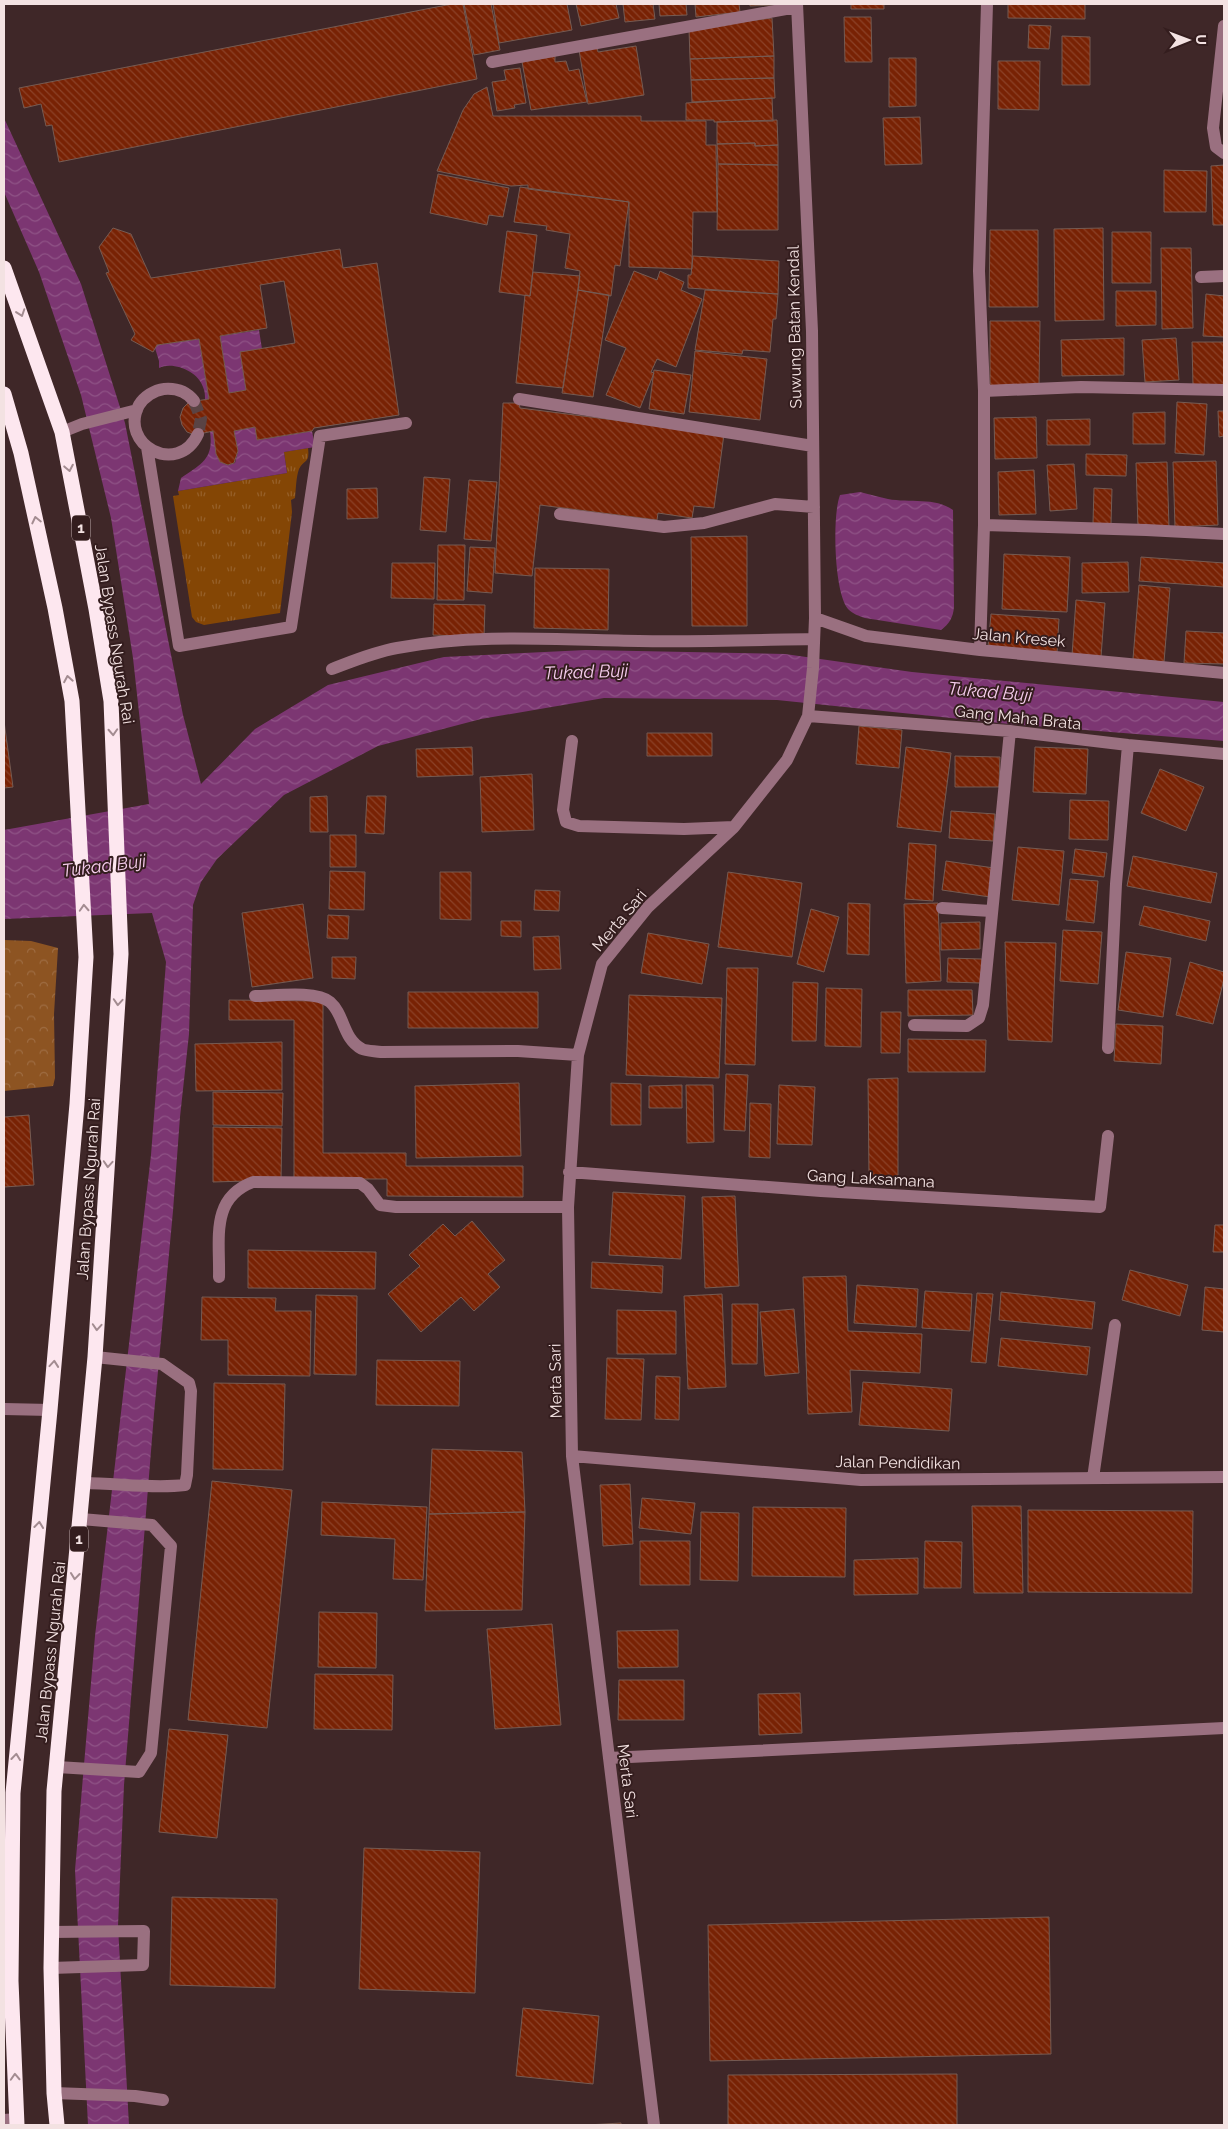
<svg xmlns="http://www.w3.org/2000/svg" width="1228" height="2129" font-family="Raleway,sans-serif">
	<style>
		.grass { fill: url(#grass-tufts) }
		.forest { fill: url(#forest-crowns) }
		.water { fill: url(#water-waves) }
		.building { fill: url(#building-back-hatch); stroke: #755b53; fill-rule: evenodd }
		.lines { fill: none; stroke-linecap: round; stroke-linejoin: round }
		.minor-tunnel { stroke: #5a4344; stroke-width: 12; stroke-dasharray: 12 6; stroke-linecap: butt }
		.minor { stroke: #9a7080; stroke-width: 12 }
		.highway { stroke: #fde7ef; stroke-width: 15 }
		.oneway { stroke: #a38c91 }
		.labels { text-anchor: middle; stroke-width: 4; stroke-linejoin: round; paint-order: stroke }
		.shield { fill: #341d1e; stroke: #baa7a7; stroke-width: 1 }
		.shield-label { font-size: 15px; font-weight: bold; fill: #f3e2e2 }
		.street-label { font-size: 16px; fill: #f3e2e2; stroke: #341d1e }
		.water-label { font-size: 18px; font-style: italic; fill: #f6cded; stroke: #341d1e }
	</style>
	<defs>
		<pattern id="grass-tufts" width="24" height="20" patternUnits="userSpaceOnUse" patternTransform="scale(1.25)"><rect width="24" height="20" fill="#844605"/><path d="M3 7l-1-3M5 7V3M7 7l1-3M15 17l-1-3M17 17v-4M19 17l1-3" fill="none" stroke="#966029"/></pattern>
		<pattern id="forest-crowns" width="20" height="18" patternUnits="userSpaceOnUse" patternTransform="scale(1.25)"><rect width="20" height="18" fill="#8d5422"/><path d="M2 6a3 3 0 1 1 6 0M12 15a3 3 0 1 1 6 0" fill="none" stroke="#9e6c42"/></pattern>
		<pattern id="water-waves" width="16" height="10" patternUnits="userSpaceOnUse" patternTransform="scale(1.25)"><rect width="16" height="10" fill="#7c3672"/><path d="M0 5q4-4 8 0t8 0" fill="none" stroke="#8f5386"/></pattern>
		<pattern id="building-back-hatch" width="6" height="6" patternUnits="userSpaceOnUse" patternTransform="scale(1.25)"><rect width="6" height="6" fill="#782204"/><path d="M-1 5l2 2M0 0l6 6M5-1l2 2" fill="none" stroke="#8c4228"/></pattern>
	</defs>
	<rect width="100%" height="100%" fill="#3f2728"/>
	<path class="grass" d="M308,448C310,464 304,459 299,469C296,477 296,489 295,498L291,500L292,512L280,613L204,625L196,622L192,617L173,496L179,495L178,491L287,473L284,452Z"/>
	<path class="forest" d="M4,940L31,941L58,948L54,1014L55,1078L53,1086L4,1091Z"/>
	<path class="water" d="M4,118L81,284L125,423L183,715L201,784L255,729L328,685L444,657L586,650L785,654L912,672L1224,702V741L1009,724L777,700L604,698L481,719L378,746L284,795L217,859L201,882L193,905L189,1034L180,1117L173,1211L154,1414L124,1785L118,1926L129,2125H88L75,1870L95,1636L151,1155L166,962L152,913L4,919V830L149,804L133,658L111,518L81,395L39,272L4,192Z
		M259,330L262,349L246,390L229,393L220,336Z
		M199,339L209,399H205C205,396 205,391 203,387C198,371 173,361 159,368V361L155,348L157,345Z
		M255,427L258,440L312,431L315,447L284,452L287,473L178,491L181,478C201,464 214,459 210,432L213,431L220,462L228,465L235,463L238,451L234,431Z
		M860,492C869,494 878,497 888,499C909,503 935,497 953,510L954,607C953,618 949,624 941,630L865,618C859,616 853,614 848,609C834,593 832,515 840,495Z"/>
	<path class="building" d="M452,4H463L477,79L59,162L52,125L46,126L41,104L24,108L19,88Z
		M464,4H491L500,50L474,55Z
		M493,4H567L572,30L499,43Z
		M576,4H616L619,18L581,26Z
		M623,4H653L655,19L625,22Z
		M659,4H686L687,15L660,16Z
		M695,4H739L740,12L696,17Z
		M750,4H774V5L750,6Z
		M851,4H884V9H851Z
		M1008,4H1085V19L1008,18Z
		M844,17H871L872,62H845Z
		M772,18L774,56L690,59L689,29Z
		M1029,25L1051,26L1049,49L1028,48Z
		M1062,36L1090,37V85H1062Z
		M597,46L598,52L636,46L644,95L588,104L579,50Z
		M555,56V62L566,61L569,71L579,69L587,102L531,110L522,62Z
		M774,56V78L691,80L690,59Z
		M889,58H916V106L889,107Z
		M998,61H1040L1039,110L998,109Z
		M520,68L526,103L514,105L515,108L497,111L492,82L506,80L504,70Z
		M774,78L775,98L692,102L691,80Z
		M487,87L493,116H641V121H706V145H716L717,212H693L692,269L629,267V202L528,189V185L511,186L437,171L463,110L474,94Z
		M772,98L773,121L714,122V120H686V103Z
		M920,117L922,164L885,165L883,118Z
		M777,120L778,145L755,146V143L717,144V122Z
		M755,143V146L778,145V165L718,164L717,144Z
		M718,164L778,165V230H717Z
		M1224,165V225H1213L1211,166Z
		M1164,170L1207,171L1206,212H1164Z
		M438,174L509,188L503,217L489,215L487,225L430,213Z
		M520,187L629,202L620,266L615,265L611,296L578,290L580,271L565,268L570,234L546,230L547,226L514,222Z
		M113,228L131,234L151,278L340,249L343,268L377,263L399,415L314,428L312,431L257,440L255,427L234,431L238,451L234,463L228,465L220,462L216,454L213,431L195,435L187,432L182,425L180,417L183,408L189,402L209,399L199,339L157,345L153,352L131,340L135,334L106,273L109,272L99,247ZM284,281L295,343L240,352L246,390L229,393L220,336L267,328L260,285Z
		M1103,228L1104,320L1055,321L1054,229Z
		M990,230H1038V307H989Z
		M507,231L537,235L530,296L499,292Z
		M1112,232H1151V283H1112Z
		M1161,248H1191L1193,328L1162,329Z
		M693,256L779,261L778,294L688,288V275H691Z
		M634,271L657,280L660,271L684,282L681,290L702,299L676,367L657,359L651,372L654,373L640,408L606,395L626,348L605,340Z
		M533,272L580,276L563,388L516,383L525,295L530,296Z
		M578,290L609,295L593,397L562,393Z
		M705,290L778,294L776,319H773L770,352L743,350L742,354L695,350Z
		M1116,291H1156V325L1116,326Z
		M1206,294L1224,296V337L1203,336Z
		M990,321H1040L1039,386H990Z
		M1124,338V375L1062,376L1061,340Z
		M1176,338L1179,380L1145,382L1142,340Z
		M1192,342H1224V387H1193Z
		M695,351L767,359L760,420L689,412Z
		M654,370L691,375L684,414L649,409Z
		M1177,402L1207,404L1204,455L1175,453Z
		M503,403H519L520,408L724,434L714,508L694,506L692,518L658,513L657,520L540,505L532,576L495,573Z
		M1218,411H1224V436L1219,437Z
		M1165,412V444H1133V413Z
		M1036,417L1037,458L995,459L994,418Z
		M1090,419V445H1047V420Z
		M1086,454L1127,455L1126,476L1086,475Z
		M1216,461L1218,525L1175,527L1173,462Z
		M1167,462L1169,527L1138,528L1136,463Z
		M1074,464L1077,509L1050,511L1047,465Z
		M1034,470L1036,514L999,515L998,472Z
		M424,477L450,479L446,532L420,530Z
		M469,480L497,482L491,541L464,539Z
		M377,488L378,518L347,519V489Z
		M1094,488L1112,489L1111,524L1093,523Z
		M747,536V626H692L691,537Z
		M438,545H465L464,600H437Z
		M470,547L495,548L492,593L467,591Z
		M1004,554L1070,557L1067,612L1002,609Z
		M1141,557L1224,563V587L1139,581Z
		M1128,562L1129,592L1082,593V563Z
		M392,563H435L434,599L391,598Z
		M535,568L609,569L608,630L534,628Z
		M1139,585L1170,588L1164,662L1133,659Z
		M1076,600L1105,603L1101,657L1072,655Z
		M434,604L485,605L484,637L433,635Z
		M991,614L1059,619L1057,653L988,647Z
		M1186,631L1224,633V664L1184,663Z
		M4,721L13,787L4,788Z
		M859,726L902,730L899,768L856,764Z
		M647,733H712V756H647Z
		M472,747L473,775L417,777L416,749Z
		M906,747L951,753L941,832L897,827Z
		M1035,747L1088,749L1086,794L1033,792Z
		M955,756L1000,757L999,787H955Z
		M1160,769L1204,787L1186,831L1141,813Z
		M532,774L534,830L482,832L480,777Z
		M327,796L328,832H310V797Z
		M367,796H386L384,834L365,833Z
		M1070,800L1109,801L1108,840L1069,839Z
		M951,811L995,814L993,841L949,838Z
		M330,835H356V867H330Z
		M909,843L936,845L933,901L905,899Z
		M1018,847L1064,851L1059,905L1012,900Z
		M1075,849L1107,853L1104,877L1072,873Z
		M1133,856L1217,873L1211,903L1127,886Z
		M946,861L994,868L990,897L942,890Z
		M330,871L365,872L364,910L329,909Z
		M440,872H471V920L440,919Z
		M728,872L802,883L792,957L718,947Z
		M1070,879L1098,881L1094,923L1066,920Z
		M535,890L560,891L559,911L534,910Z
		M848,903L870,904L869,955L847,954Z
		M938,903L941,981L906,983L904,904Z
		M303,904L313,978L252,987L242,913Z
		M1144,906L1210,921L1206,941L1139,925Z
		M811,909L839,917L824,972L797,964Z
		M328,915L349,916L348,939L327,938Z
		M501,921H521V937L501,936Z
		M980,922V949L941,950V923Z
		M1063,930L1102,932L1098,984L1060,981Z
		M648,933L709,944L702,984L641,973Z
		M559,936L561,969L534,970L533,937Z
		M1005,942L1056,943L1052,1042L1008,1040Z
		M1126,952L1171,958L1163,1017L1118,1010Z
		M332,957H356L355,979L332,978Z
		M948,958L982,959L981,983L947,982Z
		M1190,962L1224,972V979L1213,1024L1176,1015Z
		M727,968H758L755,1065L725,1064Z
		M793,982L818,983L816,1041H792Z
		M826,988L862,989L861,1047L825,1046Z
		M908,990H972L973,1015L908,1016Z
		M408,992H538V1028H408Z
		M629,995L722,998L719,1078L626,1075Z
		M229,1000L323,1001V1153H406V1166H523V1197L387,1196V1179H294V1020H229Z
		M881,1012H901L900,1053H881Z
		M1116,1024L1163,1026L1161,1064L1114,1061Z
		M908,1039L986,1040L985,1072H908Z
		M282,1042V1090L196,1091L195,1044Z
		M726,1074L748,1075L745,1131L724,1130Z
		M898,1078V1177H869L868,1079Z
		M519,1083L521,1156L416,1158L415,1086Z
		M611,1083L641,1084V1125H611Z
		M682,1085V1108H649V1086Z
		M686,1085H713L714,1142L687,1143Z
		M779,1085L815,1087L812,1145L777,1144Z
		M213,1092L283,1093L282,1126L213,1125Z
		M750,1103L771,1104L770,1158L749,1157Z
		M29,1115L34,1185L4,1187V1117Z
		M213,1127L282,1128L281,1180L213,1182Z
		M613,1192L685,1196L681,1259L609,1255Z
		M735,1196L739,1286L705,1288L702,1197Z
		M472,1221L505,1260L488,1274L500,1287L474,1311L461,1297L421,1332L388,1294L420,1266L409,1255L443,1224L455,1236Z
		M1215,1225H1224V1252H1213Z
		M248,1250L376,1252L375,1289L248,1288Z
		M592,1262L663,1266L662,1293L591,1288Z
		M1130,1270L1188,1285L1180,1316L1122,1300Z
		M846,1276L848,1331L922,1334L920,1373L850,1370L852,1412L808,1414L803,1277Z
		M857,1285L918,1289L916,1327L854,1323Z
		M1205,1287L1224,1289V1332L1202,1330Z
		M925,1291L972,1294L970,1331L922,1328Z
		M1001,1292L1095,1302L1092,1329L999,1320Z
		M977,1293L993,1294L986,1363L971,1362Z
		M722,1294L726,1387L688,1389L684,1296Z
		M316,1295L357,1296L356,1375L314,1374Z
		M202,1297L276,1298L275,1311H311L310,1376L228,1375V1340H201Z
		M732,1304H758L757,1364H732Z
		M794,1309L799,1373L765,1376L760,1312Z
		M617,1310L676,1311V1354H617Z
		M1001,1338L1090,1347L1087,1375L998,1366Z
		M607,1358L644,1359L641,1420L605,1419Z
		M377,1360L460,1361L459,1406L376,1405Z
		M656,1376L680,1377L679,1420L655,1419Z
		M863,1382L952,1389L949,1431L859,1425Z
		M214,1383L285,1384L283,1470L213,1469Z
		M432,1449L522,1452L525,1512L429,1514Z
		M212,1481L292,1490L267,1728L188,1720Z
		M630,1484L633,1544L603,1546L600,1485Z
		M642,1498L695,1503L691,1534L639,1528Z
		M322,1502L427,1507L423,1580L393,1579L395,1539L321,1535Z
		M972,1506H1021L1023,1593H974Z
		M753,1507L846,1508L845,1577L752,1576Z
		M1028,1510L1193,1511L1192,1593L1028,1592Z
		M525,1512L522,1610L425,1611L429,1514Z
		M701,1512L739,1513L738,1581L700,1580Z
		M640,1541H690V1585H640Z
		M925,1541L962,1542L961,1588H924Z
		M918,1558V1594L854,1595V1560Z
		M319,1612L377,1613L376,1668L318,1667Z
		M552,1624L561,1725L495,1729L487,1629Z
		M678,1630V1667L618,1668L617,1631Z
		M315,1674L393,1675L392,1730L314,1729Z
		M619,1680H684V1720H618Z
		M800,1693L802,1733L759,1735L758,1694Z
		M169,1729L228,1735L217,1838L159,1832Z
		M364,1848L480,1852L475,1993L359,1989Z
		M172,1897L277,1899L275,1988L170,1985Z
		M1049,1917L1051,2054L710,2061L708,1925Z
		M523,2008L599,2016L593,2084L516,2076Z
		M957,2074V2125H728V2075Z
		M621,2123V2125H587Z"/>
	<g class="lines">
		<path class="minor-tunnel" d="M194,401L201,419L198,434"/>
		<path class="minor" d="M1224,26L1213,128L1216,147L1224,153
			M492,62L797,7
			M1201,277L1224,276
			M984,391L1081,387L1224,390
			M519,399L813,446
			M194,401C187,392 176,388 164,389C154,390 144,397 139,405C118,445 178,477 198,434
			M62,432L82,424L137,410
			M147,447L179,646L291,627L320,436L406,423
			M560,514L664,527L704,523L775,504L814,507
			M984,525L1146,530L1224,534
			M815,618L866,636L980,650L1224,673
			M980,650L984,525V391L979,271L987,4
			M332,669C353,661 374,652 397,648C476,633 559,640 639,641C697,642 756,640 814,639
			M808,716L1010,731L1128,745L1224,754
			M572,741L563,810L566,822L579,826L684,829L734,827
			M942,908L991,911
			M255,996C273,996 316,990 330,1002C345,1015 342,1038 362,1049C366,1051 375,1051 381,1052L518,1051L578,1055
			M914,1025L967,1026L979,1018L983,1005L1010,731
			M1108,1048L1116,884L1128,745
			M569,1172L821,1191L1100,1207L1108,1136
			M219,1277C220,1239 210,1198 253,1182L360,1183L368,1189L380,1205L396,1207H568
			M4,1409L50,1410
			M572,1456L861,1480L1224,1477
			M1093,1478L1115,1325
			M83,1483C118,1483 151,1489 185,1485L187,1475L191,1391L189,1383L162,1364L95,1357
			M609,1758L1224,1728
			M57,1767L139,1772L151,1753L171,1546L152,1525L81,1519
			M51,1932L144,1931L143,1965L51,1968
			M54,2093L135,2096L163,2100
			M4,2120L17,2119
			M654,2125L572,1456L568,1207L578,1055L602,964L648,907L734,827L787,760L808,716L813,668L815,618L812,331L797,4"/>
		<path class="highway" d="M4,268L62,432L96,609L111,701L121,954L95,1357L54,1791L51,1968L54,2093L57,2125
			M4,394L21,453L55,608L72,701L86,957L77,1104L50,1410L13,1793L11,1981L17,2125"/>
	</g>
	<defs><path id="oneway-chevron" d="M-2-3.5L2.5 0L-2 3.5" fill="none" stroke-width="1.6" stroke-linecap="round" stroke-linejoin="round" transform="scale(1.25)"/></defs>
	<g class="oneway">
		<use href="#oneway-chevron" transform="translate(21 313) rotate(71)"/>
		<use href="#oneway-chevron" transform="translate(69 468) rotate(79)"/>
		<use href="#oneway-chevron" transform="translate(36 520) rotate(-103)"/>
		<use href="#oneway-chevron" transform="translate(68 679) rotate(-100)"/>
		<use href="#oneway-chevron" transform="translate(113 732) rotate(87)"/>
		<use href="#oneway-chevron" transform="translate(84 908) rotate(-93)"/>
		<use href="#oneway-chevron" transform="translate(118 1002) rotate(94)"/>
		<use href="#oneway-chevron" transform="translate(108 1164) rotate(94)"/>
		<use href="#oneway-chevron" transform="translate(97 1327) rotate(94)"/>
		<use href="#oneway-chevron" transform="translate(54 1364) rotate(-85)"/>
		<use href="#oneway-chevron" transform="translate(39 1525) rotate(-84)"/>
		<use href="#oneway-chevron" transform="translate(75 1576) rotate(96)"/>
		<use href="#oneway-chevron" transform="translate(16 1757) rotate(-84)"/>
		<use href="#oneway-chevron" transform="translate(15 2077) rotate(-93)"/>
	</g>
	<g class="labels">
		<g class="shield">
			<rect x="72" y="515.5" width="18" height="25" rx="4"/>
			<rect x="70" y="1526.5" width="18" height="25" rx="4"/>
		</g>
		<g class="shield-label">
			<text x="81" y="533">1</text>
			<text x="79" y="1544">1</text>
		</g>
		<g class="street-label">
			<text transform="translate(794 327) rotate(-91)" y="6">Suwung Batan Kendal</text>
			<text transform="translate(115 634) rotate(81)" y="6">Jalan Bypass Ngurah Rai</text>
			<text transform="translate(1019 637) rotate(5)" y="6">Jalan Kresek</text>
			<text transform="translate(1018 717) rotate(6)" y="6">Gang Maha Brata</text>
			<text transform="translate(619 920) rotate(-50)" y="6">Merta Sari</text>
			<text transform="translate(871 1178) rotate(3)" y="6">Gang Laksamana</text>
			<text transform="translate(88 1189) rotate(-86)" y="6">Jalan Bypass Ngurah Rai</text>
			<text transform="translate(555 1381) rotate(-91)" y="6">Merta Sari</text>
			<text transform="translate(898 1462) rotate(1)" y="6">Jalan Pendidikan</text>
			<text transform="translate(50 1652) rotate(-84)" y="6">Jalan Bypass Ngurah Rai</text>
			<text transform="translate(628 1781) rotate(83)" y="6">Merta Sari</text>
		</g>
		<g class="water-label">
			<text transform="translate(586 672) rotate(-2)" y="6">Tukad Buji</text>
			<text transform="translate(990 692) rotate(5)" y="6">Tukad Buji</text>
			<text transform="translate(104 866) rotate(-7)" y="6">Tukad Buji</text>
		</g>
	</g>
	<rect width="1228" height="2129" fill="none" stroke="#f3e2e2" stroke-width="10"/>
	<g transform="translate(1188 40) rotate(89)" stroke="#341d1e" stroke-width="4" paint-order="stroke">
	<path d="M0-4L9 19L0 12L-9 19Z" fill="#f3e2e2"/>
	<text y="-8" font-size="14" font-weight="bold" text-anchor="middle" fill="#f3e2e2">U</text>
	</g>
</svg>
